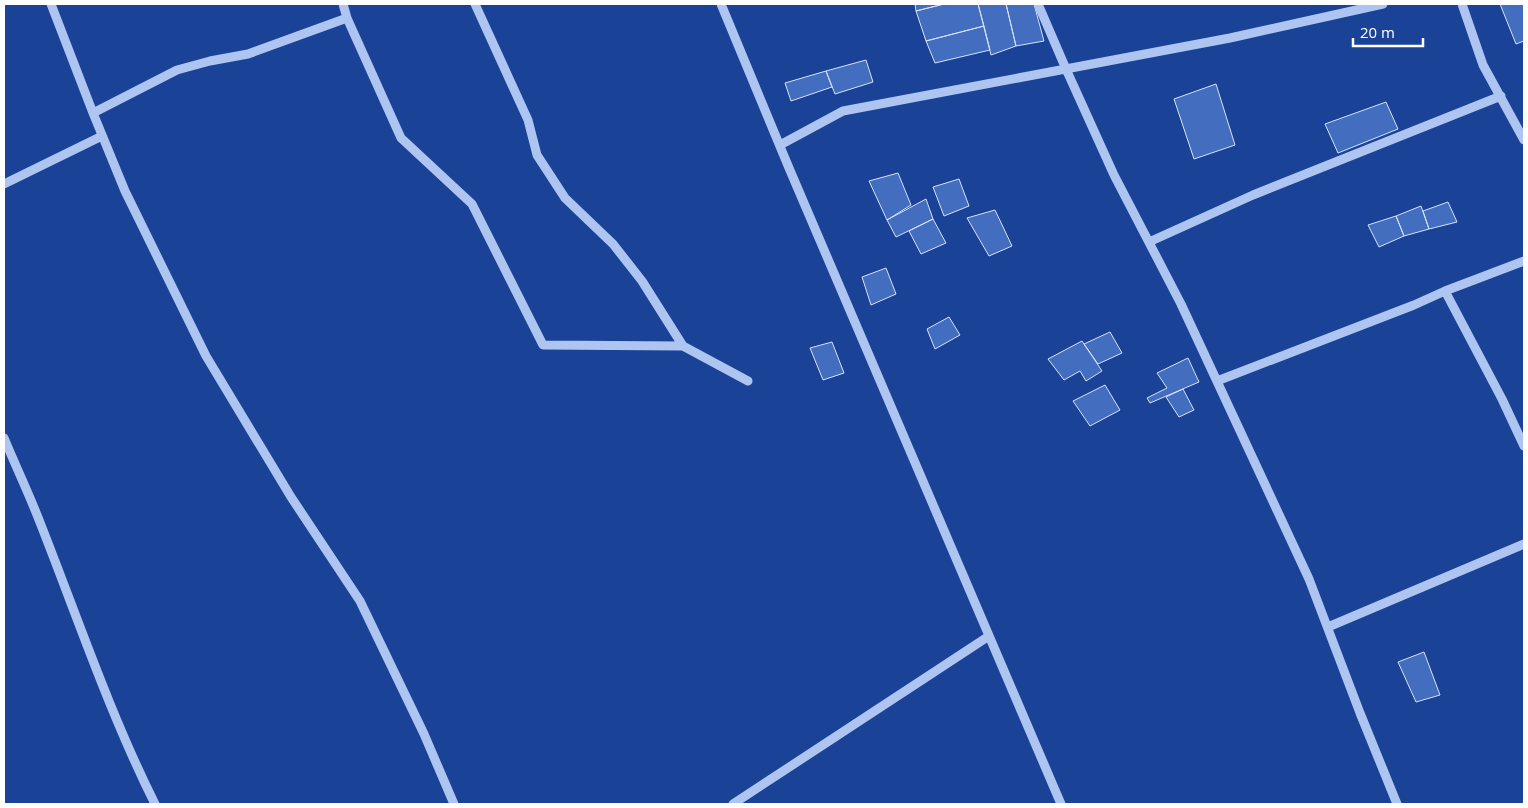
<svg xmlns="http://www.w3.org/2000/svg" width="1528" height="808" font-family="'Open Sans',sans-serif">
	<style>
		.building { fill: #436dbf; stroke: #d5e3fc }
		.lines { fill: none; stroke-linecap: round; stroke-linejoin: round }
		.minor { stroke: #aec5f1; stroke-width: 9 }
	</style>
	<rect width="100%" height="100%" fill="#1a4398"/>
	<path class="building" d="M915,4H944L916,11Z
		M944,4H978L984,26L926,41L916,11Z
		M978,4H1006L1016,46L991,55Z
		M1006,4H1034L1044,41L1016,46Z
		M1500,4H1524V41L1516,44Z
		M984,26L990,50L935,63L926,41Z
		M866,60L873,82L835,94L826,71Z
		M826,71L832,87L791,101L785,83Z
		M1216,84L1235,145L1194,159L1174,99Z
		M1386,102L1398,129L1338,153L1325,124Z
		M898,173L911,205L887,220L869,181Z
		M959,179L969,206L944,216L933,187Z
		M926,199L933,219L896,237L887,220Z
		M1448,202L1457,222L1429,229L1423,211Z
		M1421,206L1429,229L1404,236L1396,216Z
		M995,210L1012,246L989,256L967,218Z
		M1396,216L1404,236L1379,247L1368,225Z
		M933,219L946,243L921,254L909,231Z
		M886,268L896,294L871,305L862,277Z
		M949,317L960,335L935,349L927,329Z
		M1110,332L1122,353L1098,364L1084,344Z
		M1082,341L1102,371L1086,381L1080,371L1064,380L1048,359Z
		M832,342L844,373L823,380L810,348Z
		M1188,358L1199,382L1150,403L1147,398L1167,388L1157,373Z
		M1105,385L1120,410L1090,426L1073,401Z
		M1183,389L1194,410L1179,417L1166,397Z
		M1424,652L1440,695L1416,702L1398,662Z"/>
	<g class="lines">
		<path class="minor" d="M51,4L93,113L125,191L206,356L291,497L360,601L424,734L454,804
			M343,4L347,18L401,138L472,204L543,345L683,346L748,381
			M475,4L528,120L537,155L565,198L613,244L642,281L683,346
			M721,4L789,168L1061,804
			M1038,4L1066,69L1114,175L1181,304L1309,579L1360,713L1397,804
			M1462,4L1483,65L1524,140
			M93,113L177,70L210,61L248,54L347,18
			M780,145L843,111L1230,38L1383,4
			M4,184L102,136
			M1149,242L1253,195L1501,96
			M1445,291L1502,399L1524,446
			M1217,381L1414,305L1445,291L1524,261
			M4,438C16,467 30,496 41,525C78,619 110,714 155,804
			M1328,627L1524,544
			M733,804L989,636"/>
	</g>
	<rect width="1528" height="808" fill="none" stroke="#ffffff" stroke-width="10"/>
	<path d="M1353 38v8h70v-8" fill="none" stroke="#ffffff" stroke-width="2.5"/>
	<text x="1360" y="38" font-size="15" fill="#ffffff" stroke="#1a4398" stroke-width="4" paint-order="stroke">20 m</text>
</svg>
